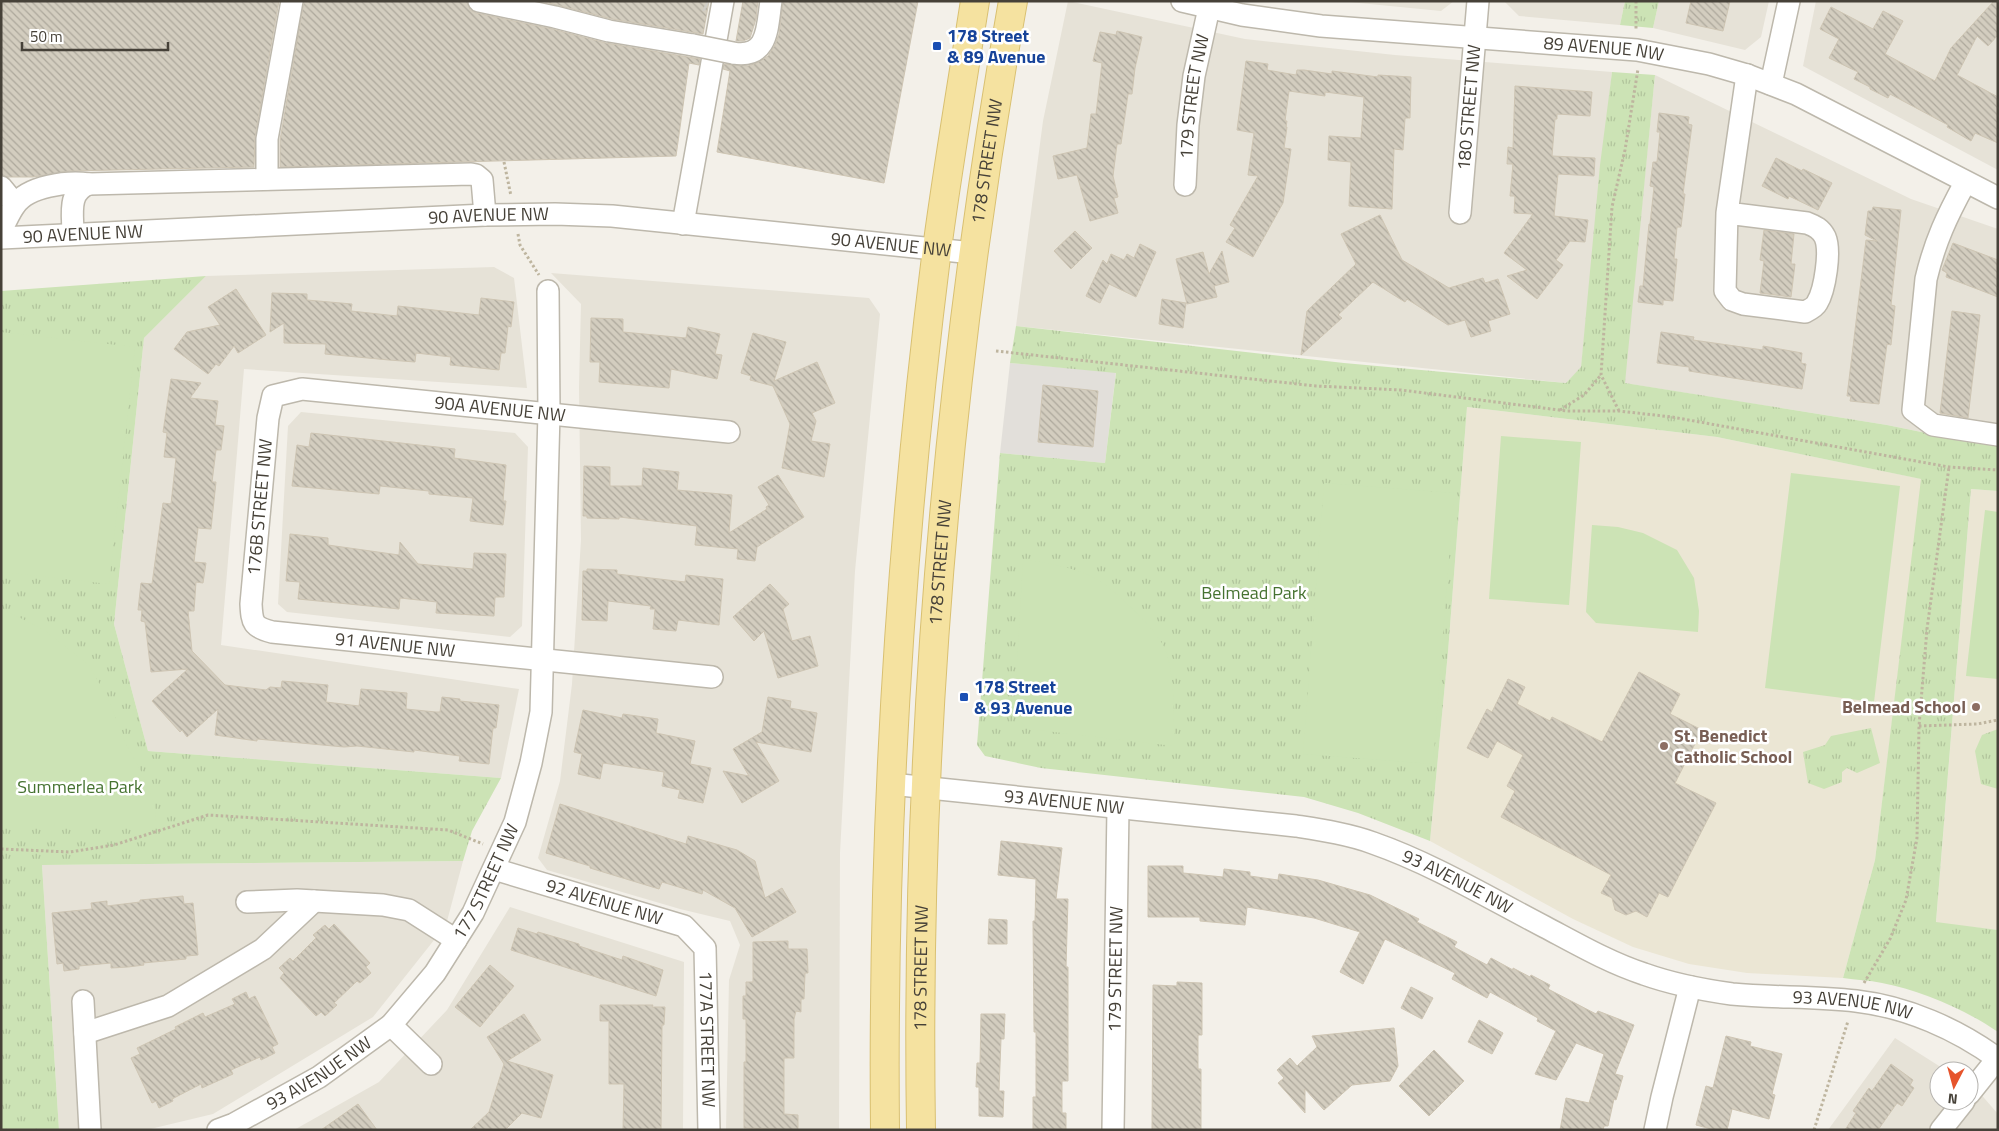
<svg xmlns="http://www.w3.org/2000/svg" width="1999" height="1131" font-family="'Titillium Web',sans-serif">
	<style>
		.residential { fill: #e6e2d7 }
		.industrial { fill: #e2dfda }
		.education { fill: #ebe6d4 }
		.park { fill: url(#park-tufts) }
		.pitch { fill: #cce3b5 }
		.building { fill: url(#building-back-hatch); stroke: #cec5b3 }
		.lines { fill: none; stroke-linecap: round; stroke-linejoin: round }
		.minor-tunnel { stroke: #d0cdc6; stroke-width: 21; stroke-dasharray: 21 11; stroke-linecap: butt }
		.minor-casing { stroke: #bdb8ac; stroke-width: 24 }
		.major-casing { stroke: #d9c071; stroke-width: 30 }
		.path { stroke: #beb59f; stroke-width: 3; stroke-dasharray: 2.5 2.5; stroke-linecap: butt }
		.minor { stroke: #fff; stroke-width: 21 }
		.major { stroke: #f5e2a0; stroke-width: 28 }
		.minor-bridge-casing { stroke: #bdb8ac; stroke-width: 24; stroke-linecap: butt }
		.minor-bridge { stroke: #fff; stroke-width: 21 }
		.transit-dot { fill: #1a4fb4; stroke: #fff; stroke-width: 2 }
		.education-dot { fill: #8d6e63; stroke: #fff; stroke-width: 2 }
		.labels { text-anchor: middle; stroke-width: 5; stroke-linejoin: round; paint-order: stroke }
		.transit-label { font-size: 18px; font-weight: bold; fill: #164399; stroke: #fff; text-anchor: start }
		.street-label { font-size: 18px; fill: #464138; stroke: #fff }
		.park-label { font-size: 18px; fill: #457230; stroke: #fff }
		.education-label { font-size: 18px; font-weight: bold; fill: #785e54; stroke: #fff; text-anchor: end }
	</style>
	<defs>
		<pattern id="park-tufts" width="24" height="20" patternUnits="userSpaceOnUse" patternTransform="scale(1.25)"><rect width="24" height="20" fill="#cce3b5"/><path d="M3 7l-1-3M5 7V3M7 7l1-3M15 17l-1-3M17 17v-4M19 17l1-3" fill="none" stroke="#b1c49c"/></pattern>
		<pattern id="building-back-hatch" width="6" height="6" patternUnits="userSpaceOnUse" patternTransform="scale(1.25)"><rect width="6" height="6" fill="#d3cdbf"/><path d="M-1 5l2 2M0 0l6 6M5-1l2 2" fill="none" stroke="#ada89c"/></pattern>
	</defs>
	<rect width="100%" height="100%" fill="#f3f0e9"/>
	<path class="residential" d="M1068,1L1245,39L1395,55L1612,72L1581,368L1566,383L1016,326L1043,121Z
		M1339,1H1454L1441,11Z
		M1504,1H1625L1620,25L1519,16Z
		M1659,1H1769L1761,37L1745,50L1653,28Z
		M1816,1H1998V170L1803,66Z
		M1655,75L1911,199L1998,229V446L1975,443L1887,425L1624,383Z
		M494,267L514,278L527,388L244,369L221,645L519,689L501,778L148,751L114,624L144,338L206,276Z
		M551,273L869,298L880,314L855,571L840,853L839,1130H726L729,980L740,945L730,921L680,909L547,870L538,858L560,781L572,684L581,540L579,387L581,304Z
		M301,412L515,433L528,447L522,626L510,637L287,612L278,604L288,426Z
		M463,861L446,925L373,1017L213,1114L146,1130H59L42,865Z
		M510,907L684,962L683,1130H294L379,1082L447,1010Z
		M1895,1038L1947,1071H1939V1101H1969L1978,1091L1998,1114V1130H1828Z"/>
	<path class="industrial" d="M1010,363L1116,372L1105,463L1000,453Z"/>
	<path class="education" d="M1467,407L1717,437L1922,479L1875,860L1843,978L1747,973L1689,964L1633,947L1573,919L1430,841L1448,652Z
		M1971,489L1998,491V930L1936,923Z"/>
	<path class="park" d="M1625,1H1659L1653,28L1620,25Z
		M1612,72L1655,75L1625,383L1887,425L1975,443L1998,446V491L1971,489L1936,922L1998,930V1032C1966,1010 1920,990 1882,983C1869,980 1856,980 1843,978L1875,860L1921,479L1717,437L1467,407L1448,652L1430,841L1358,813L1304,797L1041,768L985,756L977,745L1000,453L1105,463L1116,373L1010,363L1016,326L1344,363L1566,383L1581,367L1600,165Z
		M206,276L144,338L114,624L148,751L501,778L472,831L463,861L42,865L59,1130H1V291Z
		M1871,728L1880,763L1857,773L1847,768L1842,772V782L1824,789L1808,783L1803,752L1825,745L1831,736Z
		M1998,729V789L1981,784L1975,751L1982,735Z"/>
	<path class="pitch" d="M1,332L135,347L109,584L1,572Z
		M1501,436L1581,442L1569,605L1489,599Z
		M1791,473L1900,486L1874,702L1765,688Z
		M1324,483L1454,493L1433,764L1303,754Z
		M1985,510L1998,512V679L1966,676Z
		M1592,525L1618,527L1643,533L1677,550L1694,578L1699,611L1698,632L1596,623L1586,612Z
		M1023,559C1047,563 1080,568 1100,581C1118,593 1162,634 1167,654C1175,684 1174,715 1174,746L1028,729L1014,716Z
		M1,608L44,630L89,665L109,701L126,744L142,773L155,806L156,823H1Z"/>
	<path class="building" d="M1,1H279L255,137L254,167L69,171L33,177H8L1,175Z
		M304,1H467L470,10L476,13L552,29L606,43L700,59L699,65L689,63L676,156L280,167V140Z
		M541,1H709L703,34L612,19Z
		M743,1H758L756,19L750,38L743,41H736Z
		M783,1H918L884,183L717,152L730,71L723,69L724,64L748,66L757,63L768,56L775,45L779,34Z
		M1691,1H1730L1723,31L1686,23Z
		M1994,1H1998V35L1988,46L1977,36L1957,75L1998,97V143L1975,133L1971,141L1947,127L1948,125L1890,94L1888,98L1870,89V87L1854,79L1858,72L1829,58L1839,39L1820,29L1831,7L1873,29L1883,11L1903,21L1885,54L1935,81L1951,48Z
		M1117,31L1142,37L1135,68L1132,94H1128L1121,144H1117L1113,176L1118,197L1114,198L1118,213L1090,221L1077,175L1058,179L1053,156L1087,148L1091,114H1096L1102,63L1093,61L1100,32L1116,35Z
		M1246,61L1268,64L1267,70L1296,75L1297,70H1304L1332,74V71L1378,77V75L1411,77L1410,118H1405L1403,150L1394,149L1392,209L1349,206L1351,162L1328,160L1329,136L1361,138L1364,97L1325,92V96L1289,91L1285,121H1287L1286,127H1287L1284,148L1291,149L1283,203L1253,257L1226,242L1235,228L1230,225L1258,176L1248,175L1254,133L1237,130Z
		M1515,86L1592,92L1590,116L1557,114V119H1555L1552,156L1595,158L1594,176L1558,174L1554,216L1588,220L1585,242L1570,241L1556,260L1563,265L1537,299L1507,276L1527,270L1504,253L1533,214L1514,213L1515,196H1510L1513,164H1507L1508,147L1513,148Z
		M1659,113L1689,117L1688,124L1692,125L1683,194H1685L1681,227H1677L1674,259H1677L1673,301L1663,300V305L1638,302L1640,286H1643L1649,224H1650L1654,187L1650,186L1653,162H1657L1660,132H1657Z
		M1776,158L1802,171L1803,169L1832,183L1818,210L1789,196L1788,199L1762,186Z
		M1873,207L1901,210L1891,305L1895,306L1891,345L1887,344L1879,404L1850,401L1851,396H1847L1866,240L1877,241L1865,235L1868,211H1872Z
		M1380,215L1402,260L1449,288L1483,278L1485,283L1498,279L1510,314L1488,321L1491,331L1471,337L1465,320L1448,325L1407,299L1405,302L1373,282L1338,315L1342,318L1301,355L1307,311L1356,264L1341,234Z
		M1764,230L1794,234L1791,264H1795L1791,297L1760,293L1764,261L1760,260Z
		M1075,231L1092,248L1071,269L1054,251Z
		M1953,243L1998,260V297L1946,277L1947,273L1942,270Z
		M1140,244L1156,252L1136,297L1109,284L1100,303L1086,296L1103,260L1107,264L1111,254L1124,260L1127,254L1134,258Z
		M1222,251L1229,282L1214,286L1217,297L1187,304L1176,259L1203,252L1209,274Z
		M236,289L266,335L238,353L234,346L219,366L216,364L208,374L174,349L187,332L220,325L208,307Z
		M272,293L307,294V300L352,304L351,311L397,316L398,306L479,315L481,298L514,302L511,327L508,326L505,353H501L499,370L450,365L451,357L416,353L415,362L389,360L325,354L326,344L284,343V323L270,332Z
		M1162,299L1186,303L1183,328L1159,324Z
		M1952,311L1980,315L1968,418L1940,413Z
		M591,318L623,319V332L686,338L688,327L720,334L715,354L722,355L717,379L671,369L669,388L599,382L600,362H590Z
		M1661,332L1694,337L1693,340L1763,350V346L1802,353L1801,363L1806,364L1802,389L1689,371V367L1657,363Z
		M753,333L786,342L774,381L817,362L835,403L812,413L816,421L811,441L830,444L824,477L782,468L790,424L773,386L750,380L751,376L741,373Z
		M171,379L201,383L190,398L218,401L215,425L224,426L221,450H216L212,482H216L211,529L198,528L194,562L206,563L203,583L196,582L194,611H188L192,651L225,685L266,690L270,687L281,688L282,681L328,685L326,702L359,706L361,689L407,693L406,709L436,712H440L442,697L460,699V701L499,705L496,728H493L489,764L459,761L460,756L414,750V752L357,746L344,747L257,739V741L215,735L218,709L187,737L182,730L180,732L152,701L188,669L151,672L145,622L141,621L142,610H138L141,583L152,584L163,503L171,504L176,458L164,457L167,433L163,432Z
		M1043,385L1098,391L1093,447L1038,442Z
		M311,433L455,449L454,458L506,465L503,501H506L503,525L470,521L473,498L429,494V491L380,486L379,494L292,486L297,445L309,447Z
		M584,466L610,467V486H642L643,468L679,472L677,490L732,495L729,533L767,509L766,507L769,505L758,487L778,475L804,517L757,547L755,561L737,559L738,549L695,545L697,526L619,517V519L587,518V516H583Z
		M290,534L328,538V545L399,555L400,542L418,564L473,569L474,553L506,554L504,597H495L494,616L436,613L437,602L400,598L399,609L298,599L300,582L286,581Z
		M587,569L617,570V574L685,582L686,575L723,579L719,625L678,620L676,631L653,629L655,609H650L651,606L608,601L607,621L582,620L583,571H587Z
		M770,584L789,604L783,609L792,641L810,636L818,666L778,678L764,631L754,641L733,617Z
		M1639,672L1680,694L1670,714L1702,730L1675,783L1716,803L1668,897L1659,893L1647,917L1636,911L1626,915L1615,910L1612,898L1601,893L1611,875L1501,817L1515,791L1507,786L1523,755L1497,741L1488,758L1467,748L1487,709L1492,712L1508,679L1525,687L1517,704L1550,721L1552,717L1602,742Z
		M768,697L791,701L790,708L817,713L811,752L756,742L779,781L742,803L723,771L749,776L733,749L762,732Z
		M583,710L622,718L623,714L658,719L656,733L695,741L690,764L711,768L703,803L678,798L680,790L662,786L664,772L603,763L600,779L578,774L582,754L574,752Z
		M560,804L686,844L688,836L737,850L755,861L765,898L782,888L796,912L752,937L735,908L703,890L702,894L662,882L659,889L590,868V866L546,853Z
		M1001,841L1062,848L1056,899H1068L1066,967H1068V1081H1062V1113H1066V1130H1033V1097H1036V1032H1034L1033,921H1035L1036,879L998,875Z
		M1148,866H1183V873L1223,877L1224,869L1250,872V876L1278,880L1279,874L1318,880L1370,895L1419,919L1417,922L1457,942L1454,947L1487,965L1491,958L1513,970V968L1530,977L1531,975L1550,985L1548,989L1596,1014L1598,1011L1634,1025L1615,1074L1623,1076L1616,1100L1614,1099L1608,1126H1604L1603,1130H1560L1566,1098L1589,1103L1604,1054L1576,1043L1556,1080L1535,1074L1556,1031L1537,1021L1538,1018L1490,992L1487,998L1452,979L1455,973L1385,939L1363,984L1340,972L1360,932L1314,918L1247,907L1245,925L1200,921V917H1148Z
		M183,896L184,904L193,903L198,955L186,956V959L143,963L144,965L128,967L111,968V963L79,966V969L64,971L63,963L57,964L52,913L92,909L91,903L107,901V906L140,902V900Z
		M989,919L1007,920V944H988Z
		M334,924L370,963L366,967L371,973L360,983L357,981L334,1003L337,1005L325,1016L321,1012L316,1016L280,978L284,973L279,968L290,958L293,961L316,938L313,935L325,925L329,929Z
		M518,928L537,934L538,932L579,944V946L622,960L623,956L663,970L656,996L511,950Z
		M788,941V949H807L808,973H805L804,999H801V1012L796,1011L794,1019V1058H784V1114L798,1115V1130L744,1128V1062H746V1019H743V996H746V982H753V942Z
		M490,965L514,986L480,1027L455,1007Z
		M1177,982L1202,983V1035H1198V1069H1201V1130H1152L1153,985L1177,986Z
		M1411,987L1433,998L1422,1019L1401,1008Z
		M246,992L249,999L255,996L278,1044L272,1047L275,1053L261,1060L260,1057L231,1070L233,1074L202,1088L201,1084L172,1099L173,1101L159,1108L156,1101L152,1103L131,1058L140,1054L137,1048L176,1029L175,1027L203,1013L205,1017L235,1004L232,999Z
		M600,1005H653L652,1007H665L664,1025H662L661,1130H623L624,1084H609V1021H600Z
		M524,1014L541,1040L507,1061L553,1075L541,1118L522,1113L505,1130H470L489,1112L504,1064L487,1037Z
		M981,1014H1005L1004,1039H1001L999,1091H1004L1003,1117L979,1116V1087H976L977,1063H980Z
		M1479,1020L1503,1033L1492,1054L1468,1042Z
		M1394,1028L1398,1066L1390,1081L1352,1085L1324,1110L1305,1089V1113L1278,1083L1284,1078L1277,1070L1290,1058L1297,1066L1317,1047L1312,1036Z
		M1726,1036L1751,1042L1750,1046L1782,1054L1772,1094L1775,1095L1769,1119L1732,1109L1727,1130H1715L1696,1125L1706,1086L1713,1088Z
		M1434,1050L1464,1081L1429,1116L1399,1086Z
		M1891,1064L1913,1080L1910,1085L1914,1088L1902,1106L1897,1103L1878,1130H1845L1856,1113L1853,1111L1869,1088L1872,1091Z
		M358,1104L377,1130H321Z"/>
	<g class="lines">
		<path class="minor-tunnel" d="M707,1L709,2"/>
		<g class="minor-casing">
			<g id="minor">
				<path d="M479,1L555,17L609,31L693,45"/>
				<path id="s1" d="M1182,1L1242,15L1321,26L1637,50L1709,64L1747,75L1796,94L1998,198"/>
				<path d="M733,53C769,59 767,27 771,1"/>
				<path d="M1771,84L1789,1"/>
				<path d="M267,179V139L292,1"/>
				<path d="M1965,183C1947,216 1935,241 1926,279L1913,410L1933,425L1998,435"/>
				<path id="s2" d="M1185,185L1188,125L1194,76L1209,8"/>
				<path d="M1,187L15,204"/>
				<path id="s3" d="M1460,213L1478,1"/>
				<path d="M1727,213L1725,291L1732,300L1743,304L1805,312C1809,310 1815,307 1817,303C1825,290 1831,251 1825,237C1821,229 1815,226 1807,223L1727,213L1747,75"/>
				<path d="M683,224L723,1"/>
				<path d="M1,230C6,222 9,213 15,205C28,186 67,181 89,184L471,174L476,175L482,180L485,215"/>
				<path d="M73,234C73,215 67,192 89,184"/>
				<path id="s4" d="M1,238L485,215L555,214L612,216L973,253"/>
				<path id="s5" d="M712,677L272,632C253,627 252,623 251,604L268,418L273,396L302,389L729,432"/>
				<path id="s6" d="M891,784L1296,826C1321,830 1348,834 1373,843C1433,864 1489,898 1545,927C1577,944 1610,963 1644,974C1672,984 1703,990 1732,994C1773,998 1815,996 1856,1001C1907,1007 1957,1029 1998,1059"/>
				<path id="s7" d="M494,869L684,926L705,948L709,1130"/>
				<path d="M247,902L297,900L383,905L409,910L456,940"/>
				<path d="M83,1001L90,1130"/>
				<path d="M391,1025L431,1064"/>
				<path d="M85,1033L168,1006L263,949L314,901"/>
				<path d="M1969,1094L1997,1059"/>
				<path id="s8" d="M218,1130L234,1124L319,1077L391,1025L435,973L473,913L515,822L531,763L541,712L549,413L548,291"/>
				<path id="s9" d="M1113,1130L1118,808"/>
				<path d="M1655,1130L1662,1097L1690,987"/>
				<path d="M1941,1130L1964,1101"/>
			</g>
		</g>
		<g class="major-casing">
			<g id="major">
				<path d="M885,1130C882,836 900,541 937,249C948,166 962,84 975,1"/>
				<path id="s10" d="M921,1130C915,752 947,373 1013,1"/>
			</g>
		</g>
		<path class="path" d="M1636,1V30
			M504,162L511,196
			M518,234L520,245L539,275
			M996,351L1316,386L1401,390L1567,411H1619L1672,417L1949,467L1998,470
			M1560,410L1584,395L1601,375
			M1619,411L1601,375L1612,207L1625,150L1638,69
			M1919,726L1977,724L1998,720
			M1,849L70,852L114,845L208,815L448,830L483,844
			M1864,983L1890,939L1906,900L1917,838L1919,726L1927,629L1949,467
			M1814,1130L1848,1021"/>
		<use href="#minor" class="minor"/>
		<use href="#major" class="major"/>
		<g class="minor-bridge-casing">
			<path id="minor-bridge" d="M693,45L733,53"/>
		</g>
		<use href="#minor-bridge" class="minor-bridge"/>
	</g>
	<g class="transit-dot">
		<rect x="932" y="41" width="10" height="10" rx="2.5"/>
		<rect x="959" y="692" width="10" height="10" rx="2.5"/>
	</g>
	<g class="education-dot">
		<circle cx="1976" cy="707" r="5"/>
		<circle cx="1664" cy="746" r="5"/>
	</g>
	<g class="labels">
		<g class="transit-label">
			<text x="947" y="42">178 Street<tspan x="947" dy="21">&amp; 89 Avenue</tspan></text>
			<text x="974" y="693">178 Street<tspan x="974" dy="21">&amp; 93 Avenue</tspan></text>
		</g>
		<g class="street-label">
			<text dy="6" stroke="none"><textPath href="#s1" startOffset="425">89 AVENUE NW</textPath></text>
			<text dy="6" stroke="none"><textPath href="#s2" startOffset="89">179 STREET NW</textPath></text>
			<text dy="6" stroke="none"><textPath href="#s3" startOffset="106">180 STREET NW</textPath></text>
			<text dy="6" stroke="none"><textPath href="#s10" startOffset="972">178 STREET NW</textPath></text>
			<text dy="6" stroke="none"><textPath href="#s4" startOffset="488">90 AVENUE NW</textPath></text>
			<text dy="6" stroke="none"><textPath href="#s4" startOffset="82">90 AVENUE NW</textPath></text>
			<text dy="6" stroke="none"><textPath href="#s4" startOffset="892">90 AVENUE NW</textPath></text>
			<text dy="6" stroke="none"><textPath href="#s5" startOffset="920">90A AVENUE NW</textPath></text>
			<text dy="6" stroke="none"><textPath href="#s5" startOffset="579">176B STREET NW</textPath></text>
			<text dy="6" stroke="none"><textPath href="#s10" startOffset="568">178 STREET NW</textPath></text>
			<text transform="translate(395 645) rotate(6)" y="6">91 AVENUE NW</text>
			<text dy="6" stroke="none"><textPath href="#s6" startOffset="174">93 AVENUE NW</textPath></text>
			<text dy="6" stroke="none"><textPath href="#s8" startOffset="376">177 STREET NW</textPath></text>
			<text dy="6" stroke="none"><textPath href="#s6" startOffset="579">93 AVENUE NW</textPath></text>
			<text dy="6" stroke="none"><textPath href="#s7" startOffset="115">92 AVENUE NW</textPath></text>
			<text dy="6" stroke="none"><textPath href="#s10" startOffset="162">178 STREET NW</textPath></text>
			<text dy="6" stroke="none"><textPath href="#s9" startOffset="161">179 STREET NW</textPath></text>
			<text dy="6" stroke="none"><textPath href="#s6" startOffset="999">93 AVENUE NW</textPath></text>
			<text dy="6" stroke="none"><textPath href="#s7" startOffset="320">177A STREET NW</textPath></text>
			<text dy="6" stroke="none"><textPath href="#s8" startOffset="116">93 AVENUE NW</textPath></text>
		</g>
		<g class="park-label">
			<text x="1254" y="599">Belmead Park</text>
			<text x="80" y="793">Summerlea Park</text>
		</g>
		<g class="education-label">
			<text x="1966" y="713">Belmead School</text>
			<text x="1674" y="742" text-anchor="start">St. Benedict<tspan x="1674" dy="21">Catholic School</tspan></text>
		</g>
	</g>
	<rect width="1999" height="1131" fill="none" stroke="#464138" stroke-width="5"/>
	<g transform="translate(1954 1086) rotate(186)"><circle r="24" fill="#ffffff" stroke="#b5b3af"/>
	<path d="M0-4L9 19L0 12L-9 19Z" fill="#e6542c"/>
	<text y="-8" font-size="14" font-weight="bold" text-anchor="middle" fill="#464138">N</text>
	</g>
	<path d="M22 42v8h146v-8" fill="none" stroke="#464138" stroke-width="2.5"/>
	<text x="30" y="42" font-size="15" fill="#464138" stroke="#ffffff" stroke-width="4" paint-order="stroke">50 m</text>
</svg>
